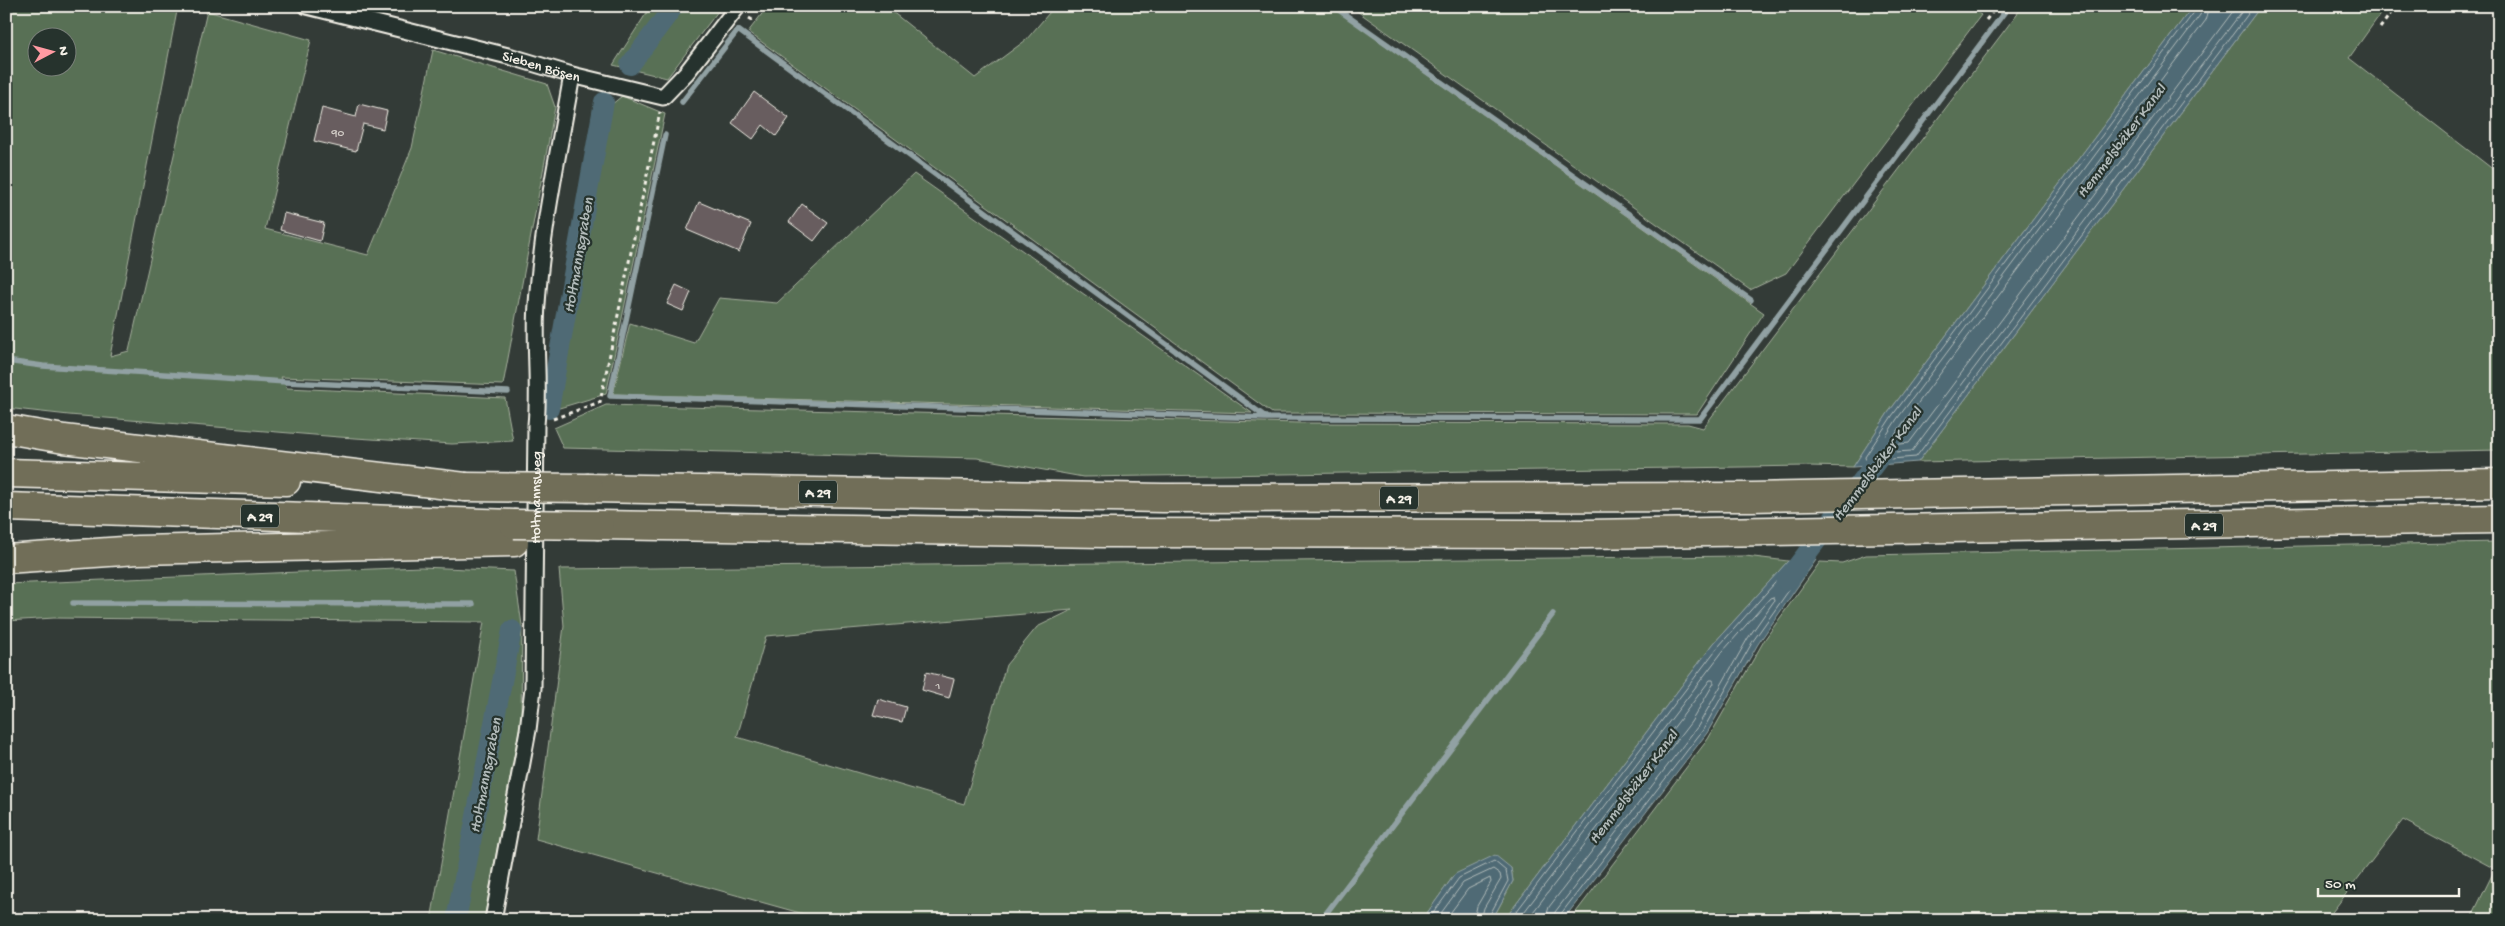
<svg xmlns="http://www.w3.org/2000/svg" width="2505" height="926" font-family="'Gochi Hand',sans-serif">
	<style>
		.green { fill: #587054; stroke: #a6b09e; fill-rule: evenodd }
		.water { fill: #4f6b75; stroke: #91a1a3 }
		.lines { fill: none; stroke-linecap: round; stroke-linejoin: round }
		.shore { stroke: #b2bbba; stroke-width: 1 }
		.stream { stroke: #91a1a3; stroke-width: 5.5 }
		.canal { stroke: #4f6b75; stroke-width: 20 }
		.building { fill: #685d5f; stroke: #f4f1e8 }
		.street-casing { stroke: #f4f1e8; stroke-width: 19 }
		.highway-casing { stroke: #f4f1e8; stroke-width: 31 }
		.path { stroke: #f4f1e8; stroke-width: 3; stroke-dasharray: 4 4; stroke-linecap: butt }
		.street { stroke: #26332d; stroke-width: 15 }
		.highway { stroke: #716e59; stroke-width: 28 }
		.highway-bridge-casing { stroke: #f4f1e8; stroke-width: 31; stroke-linecap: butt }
		.highway-bridge { stroke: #716e59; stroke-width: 28 }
		.labels { text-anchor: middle; stroke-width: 4.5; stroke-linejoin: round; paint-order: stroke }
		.number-label { font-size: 12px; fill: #d1ccc6 }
		.shield { fill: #26332d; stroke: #b6b8b0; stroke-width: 1 }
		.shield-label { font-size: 14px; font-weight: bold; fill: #f4f1e8 }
		.street-label { font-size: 15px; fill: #f4f1e8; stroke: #26332d }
		.water-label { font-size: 16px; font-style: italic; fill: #b2bbba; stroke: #26332d }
	</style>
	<rect width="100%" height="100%" fill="#333b37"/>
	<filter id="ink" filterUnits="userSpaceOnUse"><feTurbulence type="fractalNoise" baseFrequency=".02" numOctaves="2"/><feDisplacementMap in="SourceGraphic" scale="10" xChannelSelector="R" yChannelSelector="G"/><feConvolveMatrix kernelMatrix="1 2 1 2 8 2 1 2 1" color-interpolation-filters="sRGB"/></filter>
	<g filter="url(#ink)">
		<path class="green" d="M6,6H178L110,356L129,351L207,11L311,40L265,229L368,255L412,148L433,50L547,84L555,107L503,385L281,377L287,388L505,398L513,441L452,444L339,437L69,415L6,408ZM38,38H68V68H38Z
			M651,6H722L667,78L613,65Z
			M768,6H885L975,78L1026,40L1055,6H1330L1764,313L1697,414L1272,413L748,32Z
			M1350,6H1969L1981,15L1786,273L1750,290Z
			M2023,6H2193L1888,413L1853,467L1808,466L1083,477L977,458L563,448L554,428L606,405L1300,423L1688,424L1703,428Z
			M2261,6H2386L2349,58L2499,174V450L1918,462Z
			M622,96L665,114L606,394L556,409L611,105Z
			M914,174L1252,413L613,394L630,323L694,343L719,298L777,303Z
			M2499,542V920H2470L2495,869L2403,820L2326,920H1570L1708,739L1765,639L1820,562L1842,563L1866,555Z
			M1745,556L1788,561L1714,643L1504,920H1492L1513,881L1511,868L1455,874L1422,920H825L536,839L564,626L559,569ZM1072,610L1037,627L1006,665L964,804L737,737L766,636Z
			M421,567L514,571L522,625L521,720L484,920H431L484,622L54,618L6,621V584Z"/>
		<path class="water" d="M2193,6H2261L1918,462L1853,467L1888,413Z
			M1816,560L1758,644L1707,733L1563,920H1504L1714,643L1788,561Z
			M1495,855L1511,868L1513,881L1492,920H1422L1455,874Z"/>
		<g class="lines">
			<path class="shore" d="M2197,6L2195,11L1892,416L1865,457L1866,461L1916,457L2254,6
				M2203,6L2200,15L1897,419L1877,450L1878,453L1912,451L2246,6
				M2210,6L2206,20L1903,423L1891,441L1892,445L1909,443L2237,6
				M1428,920L1459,878L1494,861L1506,871L1508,881L1487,920
				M1436,920L1463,883L1493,869L1500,874L1501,879L1484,908L1481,920
				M1445,920L1468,889L1490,878L1491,882L1477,906L1474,920
				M1510,920L1718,647L1790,566H1803L1804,569L1753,641L1703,730L1560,915L1559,920
				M1518,920L1723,651L1770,598L1773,597L1774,601L1748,638L1698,726L1555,912L1553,920
				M1527,920L1710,680H1713L1714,683L1691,722L1549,907L1545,920"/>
			<path class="stream" d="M1333,6L1751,300
				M1977,6L1978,7
				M682,102L738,30L1267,418L1700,419L2009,6
				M665,135L610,396L1266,418
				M6,361L43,366L286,382L508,392
				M73,603L473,604
				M1321,920L1553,614"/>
			<path class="canal" d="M630,65L674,6
				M549,409L604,102
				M1786,581L1889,445
				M456,920L512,630"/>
		</g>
		<path class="building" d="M754,92L789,118L776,136L763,125L753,139L732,123Z
			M359,104L387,111L383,129L363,124L356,151L314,141L322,108L356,117Z
			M699,202L751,224L739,252L687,230Z
			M802,204L828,223L814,241L789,222Z
			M284,213L324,223L320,241L280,230Z
			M676,285L691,292L683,311L667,304Z
			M926,672L954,679L949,698L922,690Z
			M878,699L906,707L902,722L873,715Z"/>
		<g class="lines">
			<g class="street-casing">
				<g id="street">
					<path id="s1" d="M307,6L512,57L572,75L663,97L687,72L738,6"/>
					<path id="s2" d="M493,920L528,730L533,688L536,425C540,384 534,344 537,304C542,227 559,151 572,75"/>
				</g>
			</g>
			<g class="highway-casing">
				<path id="highway" d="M6,429L64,439L465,487
					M6,473L286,481
					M589,488L1163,498L1752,497L2499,483
					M6,507L514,524
					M599,525L1103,533L1586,534L2499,519
					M6,559L138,550L514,542"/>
			</g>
			<path class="path" d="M749,18L756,22
				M1986,20L1997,6
				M2380,28L2396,6
				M553,419L600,402L660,112"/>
			<use href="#street" class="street"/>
			<use href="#highway" class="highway"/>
			<g class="highway-bridge-casing">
				<path id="highway-bridge" d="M465,487L589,488
					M514,524L599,525"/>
			</g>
			<use href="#highway-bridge" class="highway-bridge"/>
		</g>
	</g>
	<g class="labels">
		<g class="number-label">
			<text x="338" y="136">90</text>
			<text x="938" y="689">1</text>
		</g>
		<g class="shield">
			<rect x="799" y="480.5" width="38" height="23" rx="4"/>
			<rect x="1380" y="486.5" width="38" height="23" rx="4"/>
			<rect x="241" y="504.5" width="38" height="23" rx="4"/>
			<rect x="2185" y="513.5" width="38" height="23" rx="4"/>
		</g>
		<g class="shield-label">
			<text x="818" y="497">A 29</text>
			<text x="1399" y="503">A 29</text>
			<text x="260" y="521">A 29</text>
			<text x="2204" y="530">A 29</text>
		</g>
		<g class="street-label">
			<text dy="5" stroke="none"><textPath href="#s1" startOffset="242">Sieben Bösen</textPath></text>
			<text dy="5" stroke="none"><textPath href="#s2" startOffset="426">Holtmannsweg</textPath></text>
		</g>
		<g class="water-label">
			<text transform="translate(2120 140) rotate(-53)" y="6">Hemmelsbäker Kanal</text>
			<text transform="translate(577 255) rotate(-80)" y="6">Holtmannsgraben</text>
			<text transform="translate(1876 463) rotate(-53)" y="6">Hemmelsbäker Kanal</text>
			<text transform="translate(484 775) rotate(-79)" y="6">Holtmannsgraben</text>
			<text transform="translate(1632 786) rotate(-53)" y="6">Hemmelsbäker Kanal</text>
		</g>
	</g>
	<rect width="2505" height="926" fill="none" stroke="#26332d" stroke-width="25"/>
	<rect x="12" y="12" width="2480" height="901" fill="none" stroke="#f4f1e8" stroke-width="2" filter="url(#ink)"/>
	<g transform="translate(52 52) rotate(84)"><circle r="24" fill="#26332d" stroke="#787f78"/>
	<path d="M0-4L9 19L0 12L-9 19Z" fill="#ff9aa2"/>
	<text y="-8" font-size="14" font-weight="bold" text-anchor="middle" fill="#f4f1e8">N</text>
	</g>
	<path d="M2318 888v8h141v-8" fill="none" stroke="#f4f1e8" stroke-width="2.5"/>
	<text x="2325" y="888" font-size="15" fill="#f4f1e8" stroke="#26332d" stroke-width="4" paint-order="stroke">50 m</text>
</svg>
